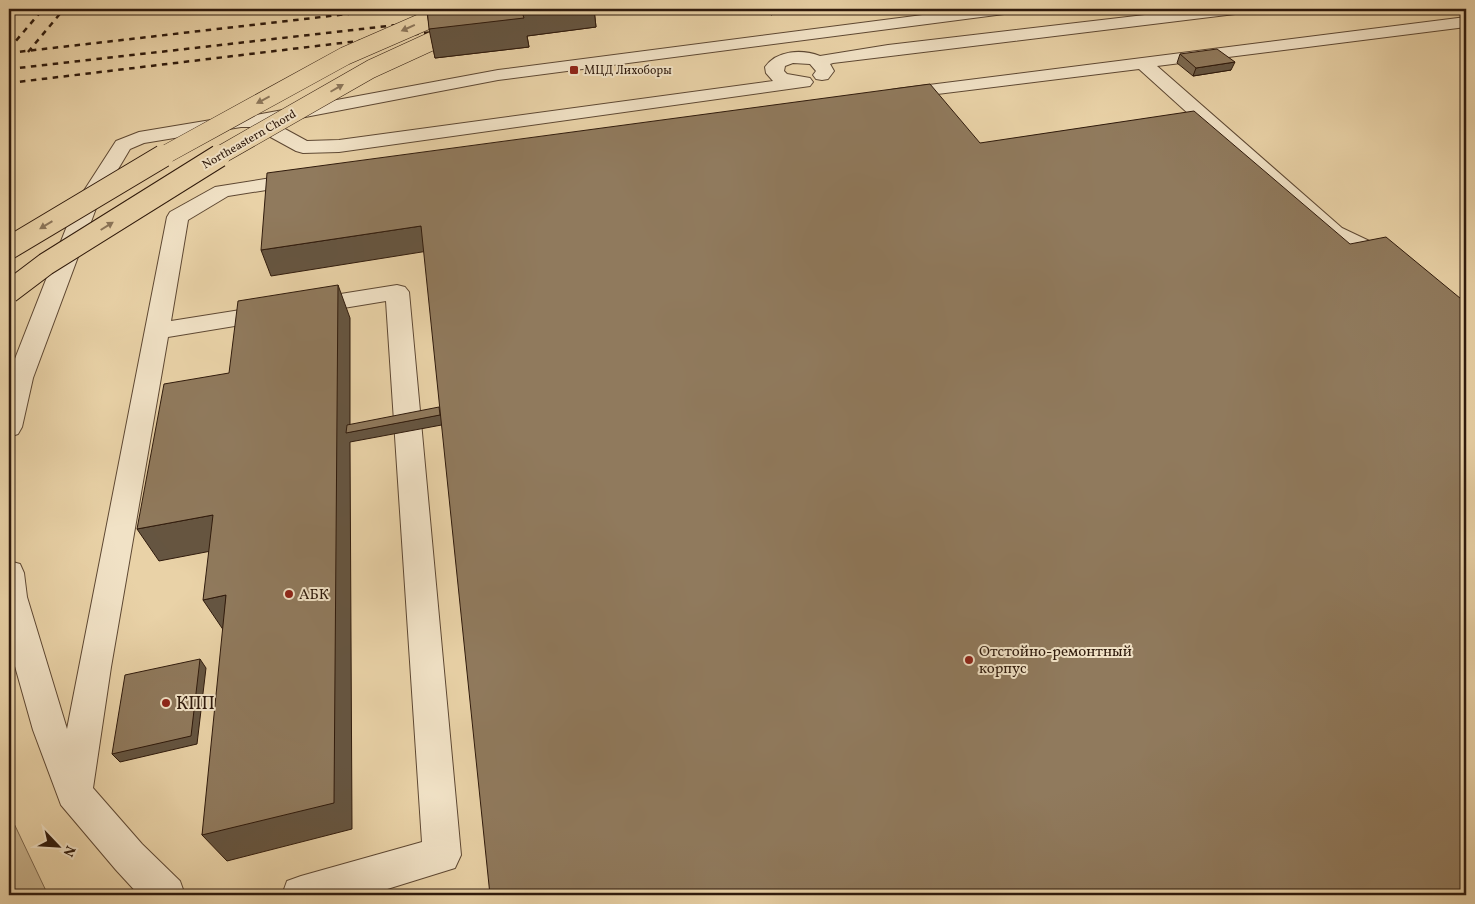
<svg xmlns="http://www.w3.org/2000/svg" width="1475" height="904" font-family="Vollkorn,serif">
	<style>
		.green { fill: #c9b38d; stroke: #7c664c }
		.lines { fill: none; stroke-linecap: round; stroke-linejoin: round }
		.minor-casing { stroke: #5e4833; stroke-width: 2 }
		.path { stroke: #2f1a0c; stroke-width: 2; stroke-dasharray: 0.5 2; stroke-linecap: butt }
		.minor { fill: #f1e2c6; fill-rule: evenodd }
		.rail { stroke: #2f1a0c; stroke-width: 2.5; stroke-dasharray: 5.5 5.5; stroke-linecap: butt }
		.major-bridge-far1-casing { stroke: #2f1a0c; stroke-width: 19; stroke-linecap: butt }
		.major-bridge-casing { stroke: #2f1a0c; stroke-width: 24; stroke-linecap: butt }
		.major-bridge-far1 { stroke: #e9d2a7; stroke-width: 18 }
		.major-bridge { stroke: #e9d2a7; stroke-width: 22 }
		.wall { fill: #7c6950; stroke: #2f1a0c }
		.shaded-wall { fill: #655541; stroke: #2f1a0c }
		.building { fill: #907a5d; stroke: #2f1a0c }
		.oneway { fill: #8c765a }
		.poi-dot { fill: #8f2418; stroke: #f1e2c6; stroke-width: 2 }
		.labels { text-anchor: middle; stroke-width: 4; stroke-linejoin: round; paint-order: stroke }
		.far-poi-label { font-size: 12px; fill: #2f1a0c; stroke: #f1e2c6; text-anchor: start }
		.far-street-label { font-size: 12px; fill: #2f1a0c; stroke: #f1e2c6 }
		.poi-label { font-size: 15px; fill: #2f1a0c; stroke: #f1e2c6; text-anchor: start }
		.near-poi-label { font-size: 18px; fill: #2f1a0c; stroke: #f1e2c6; text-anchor: start }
	</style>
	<rect width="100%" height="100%" fill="#e9d2a7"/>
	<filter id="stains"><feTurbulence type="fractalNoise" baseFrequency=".004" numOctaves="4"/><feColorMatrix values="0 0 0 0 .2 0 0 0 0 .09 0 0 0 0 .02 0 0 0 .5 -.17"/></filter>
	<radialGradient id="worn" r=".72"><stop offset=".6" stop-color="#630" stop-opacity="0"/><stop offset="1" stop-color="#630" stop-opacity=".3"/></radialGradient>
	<path class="green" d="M9,813L48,895H9Z"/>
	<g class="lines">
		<g class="minor-casing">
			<path id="minor" d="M969,9H1012L1010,12L1004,14L498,80L274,123L307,141L339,140L773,81L766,73L765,67C777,50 802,49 820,56L888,45L1196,9H1243L1241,12L1235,14L833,63L830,64L834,71L828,79L822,80L816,79L813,75L816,71L810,64L793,63L785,66L784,71L787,74L810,78L813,82L810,86L339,152L303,153L296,151L252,127H241L144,143L130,149L98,203L33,378L22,427L18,434L9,437V374L76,203L116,141L139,132L241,115H256L498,70Z
				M1466,17V27L1157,66L1342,228L1382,247L1398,262L1395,267L1387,269L1379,267L1366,257L1326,238L1139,69L897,99L891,98L888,94L891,90L897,89Z
				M303,173L310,175L313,179L310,183L228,196L188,220L171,321L397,285L405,287L409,292L461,855L455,868L368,895H282L287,881L301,876L422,842L386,301L168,337L111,667L93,788L142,844L180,881L185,895H139L116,870L61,805L33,730L9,645V561L20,564L24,573L27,597L67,729L167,217L170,212L215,187Z"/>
		</g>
		<path class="path" d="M771,15L778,9"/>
		<use href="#minor" class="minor"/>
		<path class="rail" d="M581,14L621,9
			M9,49L43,9
			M28,52L64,9
			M9,53L391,9
			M9,69L432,21
			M9,83L433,32"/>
		<g class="major-bridge-far1-casing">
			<path id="major-bridge-far1" d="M161,157L345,56L453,9
				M217,157L371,69L502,9"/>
		</g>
		<g class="major-bridge-casing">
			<path id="major-bridge" d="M9,248L163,156
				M9,292L46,264L219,156"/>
		</g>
		<use href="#major-bridge-far1" class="major-bridge-far1"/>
		<use href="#major-bridge" class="major-bridge"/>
	</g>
	<path class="wall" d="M395,9H594L596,27L527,36L529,47L435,58L427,13Z
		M1180,54L1231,70L1193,76L1177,63Z"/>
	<path class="shaded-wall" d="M521,9H594L596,27L527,36L529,47L435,58L429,29Z
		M1235,62L1231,70L1193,76L1196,68Z
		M421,226L428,251L271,276L261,250Z
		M338,285L350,318V432L444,414L447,424L350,442L352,829L227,861L202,835Z
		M213,515L232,547L159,561L137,529Z
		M226,595L224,631L203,600Z
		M200,659L206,668L197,744L120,762L112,754Z"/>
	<path class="building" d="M427,9H521L524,18L429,29Z
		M1217,49L1235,62L1196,68L1180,54Z
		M930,84L980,143L1194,111L1350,244L1386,237L1466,303V337L1462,338L1466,342V895H490L421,226L261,250L267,173Z
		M338,285L334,803L202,835L226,595L203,600L213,515L137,529L164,384L229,373L238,301Z
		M439,407L440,415L346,433L347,425Z
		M200,659L191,736L112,754L125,675Z"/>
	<defs><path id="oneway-solid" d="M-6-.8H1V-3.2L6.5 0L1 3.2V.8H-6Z" transform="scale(1.25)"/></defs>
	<g class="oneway">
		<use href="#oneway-solid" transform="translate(408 28) rotate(156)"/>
		<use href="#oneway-solid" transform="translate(337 88) rotate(-30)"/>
		<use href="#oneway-solid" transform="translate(263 100) rotate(152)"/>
		<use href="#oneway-solid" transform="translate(46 225) rotate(149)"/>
		<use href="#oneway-solid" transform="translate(107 226) rotate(-32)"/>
	</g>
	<g class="poi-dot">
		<rect x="569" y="65" width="10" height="10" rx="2.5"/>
		<circle cx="289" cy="594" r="5"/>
		<circle cx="969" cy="660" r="5"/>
		<circle cx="166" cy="703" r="5"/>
	</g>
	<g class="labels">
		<g class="far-poi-label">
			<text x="584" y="74">МЦД Лихоборы</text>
		</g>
		<g class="far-street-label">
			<text transform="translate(249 139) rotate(-30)" y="4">Northeastern Chord</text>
		</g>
		<g class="poi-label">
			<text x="299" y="599">АБК</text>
			<text x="979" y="656">Отстойно-ремонтный<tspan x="979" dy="17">корпус</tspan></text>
		</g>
		<g class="near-poi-label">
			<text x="176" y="709">КПП</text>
		</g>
	</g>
	<rect width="1475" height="904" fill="none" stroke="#e9d2a7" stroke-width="30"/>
	<rect x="10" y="10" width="1455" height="884" fill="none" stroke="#2f1a0c" stroke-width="2.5"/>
	<rect x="15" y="15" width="1445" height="874" fill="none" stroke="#2f1a0c"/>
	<g transform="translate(58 846) rotate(115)" stroke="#f1e2c6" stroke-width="4" paint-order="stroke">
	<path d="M0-4L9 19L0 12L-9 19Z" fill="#2f1a0c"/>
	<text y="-8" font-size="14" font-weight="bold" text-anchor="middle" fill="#2f1a0c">N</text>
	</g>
	<rect width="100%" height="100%" filter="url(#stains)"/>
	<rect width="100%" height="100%" fill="url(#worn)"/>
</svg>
